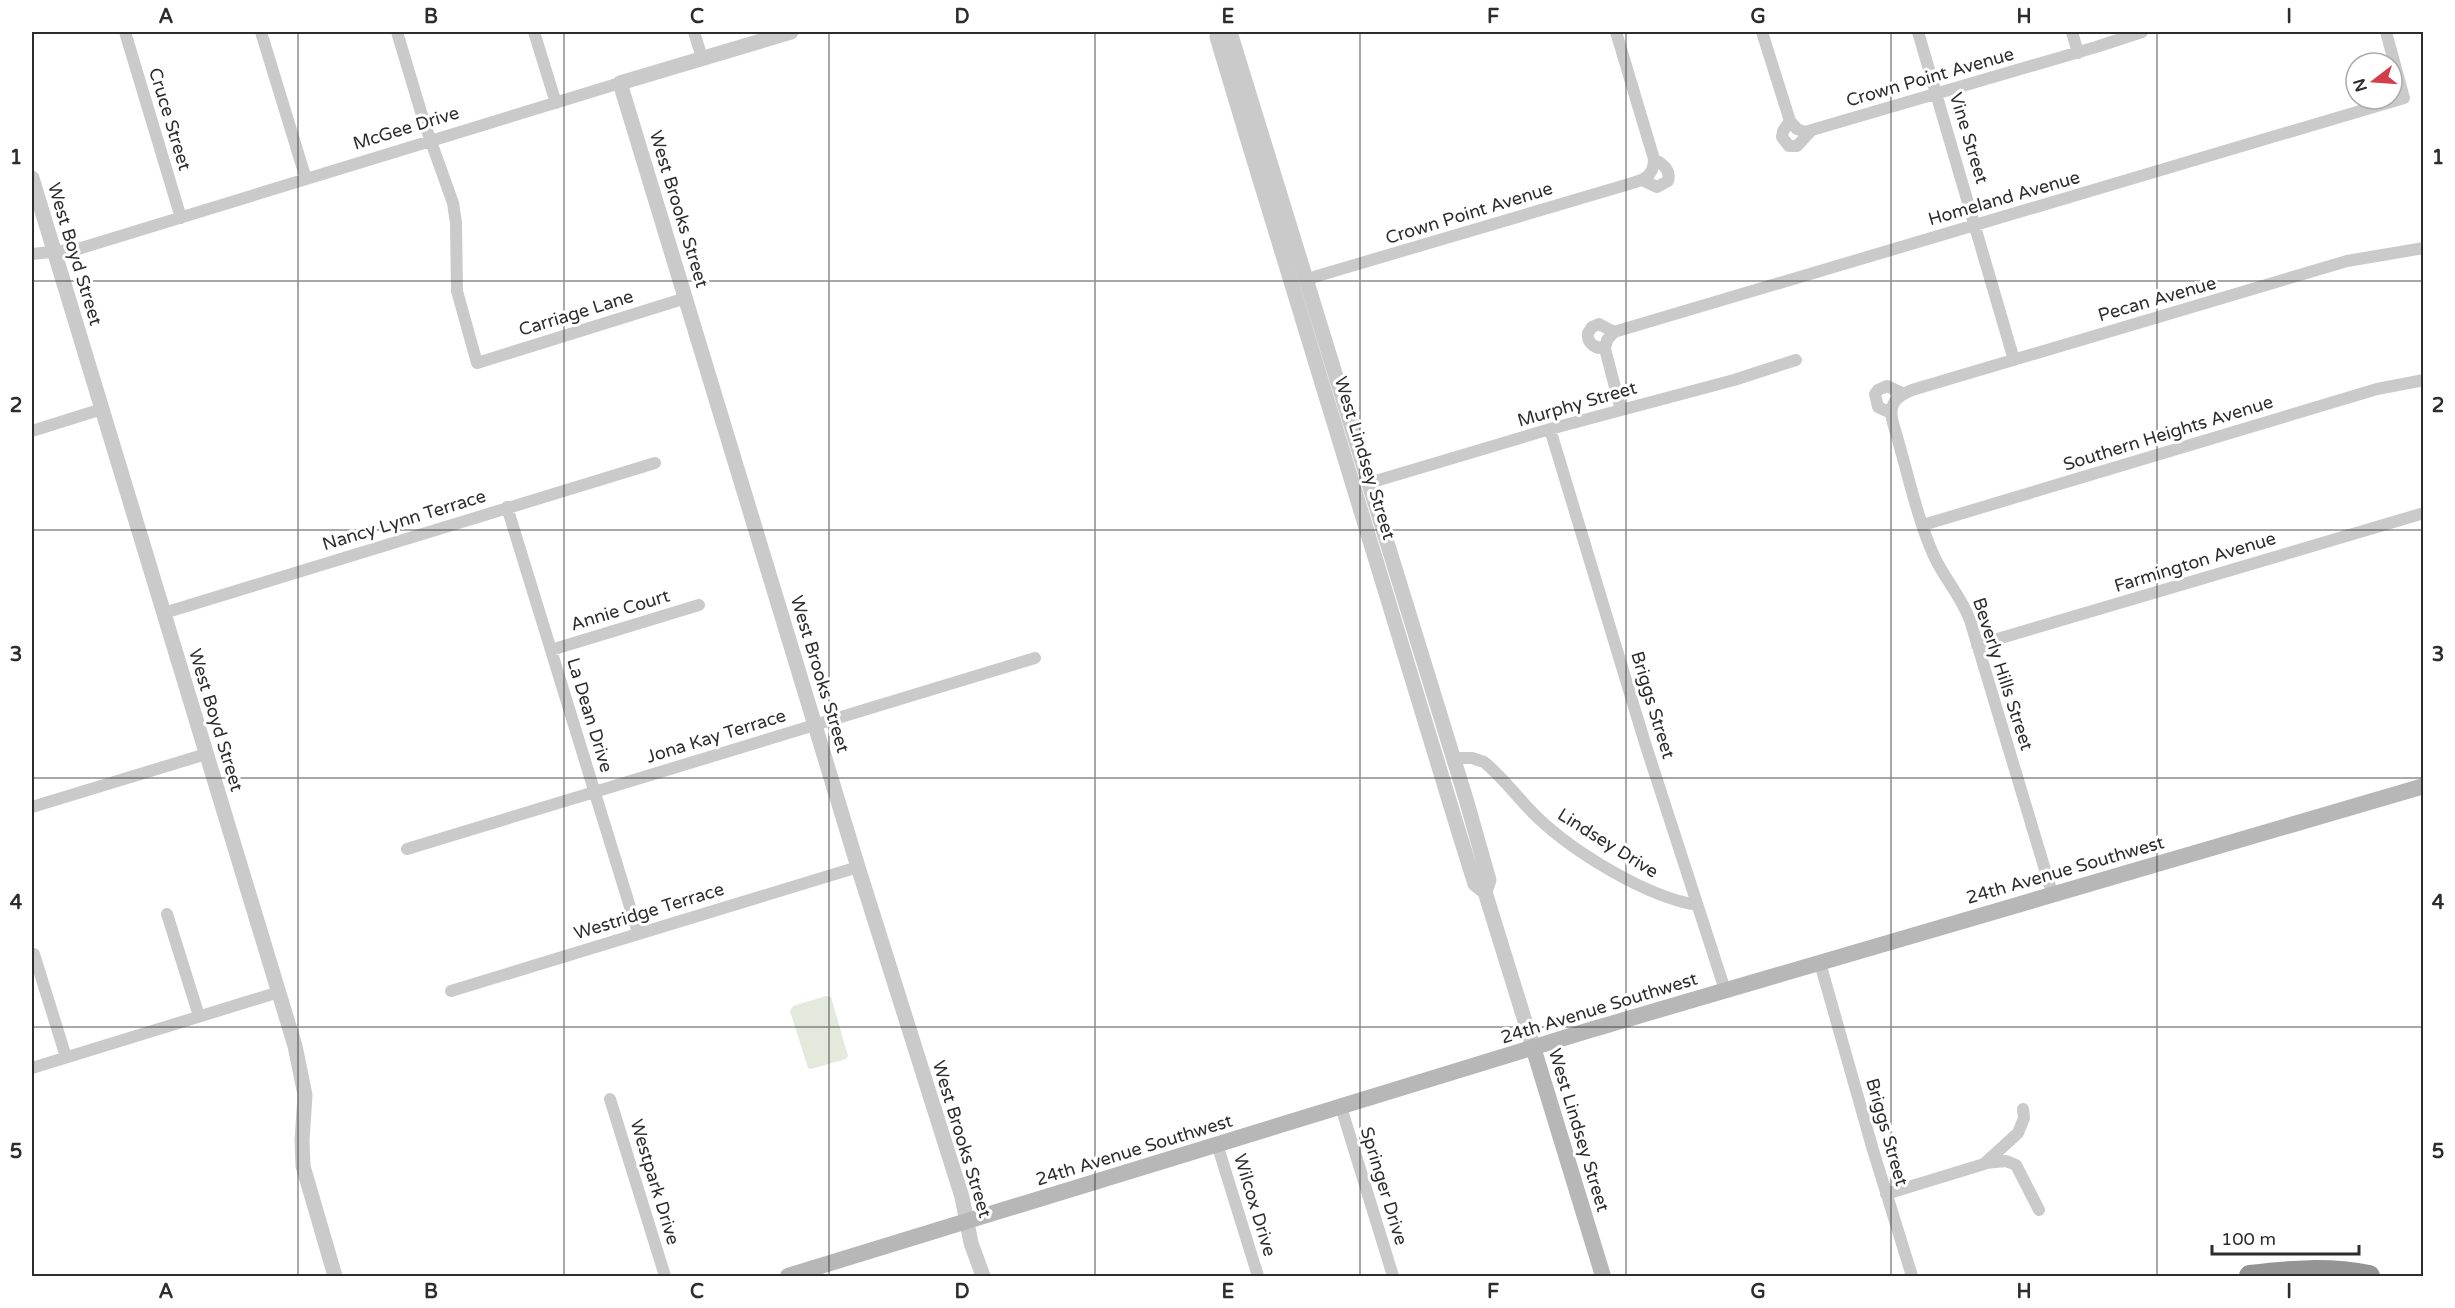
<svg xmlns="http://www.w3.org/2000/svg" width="2455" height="1308" font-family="'Varela Round',sans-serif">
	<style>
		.green { fill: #e3e9dc }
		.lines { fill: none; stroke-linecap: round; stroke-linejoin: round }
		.minor { stroke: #cacaca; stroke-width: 12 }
		.tertiary { stroke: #cacaca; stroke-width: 15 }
		.secondary { stroke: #b7b7b7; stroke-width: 16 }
		.motorway { stroke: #949494; stroke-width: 22 }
		.grid { fill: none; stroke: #2d2d2d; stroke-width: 1.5; stroke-opacity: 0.55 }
		.labels { text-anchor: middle; stroke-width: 6; stroke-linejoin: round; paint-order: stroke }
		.street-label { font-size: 18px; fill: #2d2d2d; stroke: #fff }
		.neatline { fill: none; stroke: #2d2d2d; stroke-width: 2 }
		.grid-label { font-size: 20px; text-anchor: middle; font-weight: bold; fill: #2d2d2d }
	</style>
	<rect width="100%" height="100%" fill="#fff"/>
	<path class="green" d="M826,996L831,997L848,1056L846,1059L811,1069L808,1068L790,1011L793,1006Z"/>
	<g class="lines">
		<path class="minor" d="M125,32L181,218
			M261,32L306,179
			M397,32L424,122L453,203L456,223L457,291L477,363L686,298
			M534,32L556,103
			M694,32L702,58
			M1762,32L1790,121L1797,129L1805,132L2096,47L2142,32
			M1918,32L2014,360
			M2072,32L2078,53
			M1790,121L1783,131L1782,137L1789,146H1797L1811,131
			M1642,180L1657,187L1668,181C1671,170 1663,164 1654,159
			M32,254L78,249L620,83
			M1307,279L1629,184C1644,180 1654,176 1654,159L1616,32
			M1605,346L1598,348C1591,345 1587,341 1588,333L1592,327L1599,324L1614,332
			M1621,410L1605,349L1607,340L1614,332L2404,98L2386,32
			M1891,413L1878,407L1875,394L1878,390L1887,386L1904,394
			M1550,429L1645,743L1725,990
			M32,431L102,409
			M1369,483L1550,429L1734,380L1796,360
			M507,507L638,933
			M1923,525L2377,389L2424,380
			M164,613L655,463
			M1977,645L2424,513
			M551,650L699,605
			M1453,758H1472L1484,762C1504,778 1519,800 1538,818C1575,853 1647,897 1697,905
			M32,807L206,754
			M407,849L1035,658
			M2052,893L1970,620C1961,596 1944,578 1934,556C1916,516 1906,465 1893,423C1888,405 1895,397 1912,390L2347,261L2424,248
			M167,914L199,1016
			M34,954L66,1057
			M1820,963L1873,1150L1912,1276
			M451,991L858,867
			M32,1068L279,992
			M610,1099L665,1276
			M1341,1107L1393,1276
			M1217,1144L1258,1276
			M1986,1163L2006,1161L2016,1165L2039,1210
			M1886,1194L1984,1164L2018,1133L2024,1118L2023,1109"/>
		<path class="tertiary" d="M791,32L620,83L858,867L962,1197L971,1243L983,1276
			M1218,32L1217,37L1250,147L1456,823L1475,884L1485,892L1533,1047
			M1230,32L1466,799L1489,880L1485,892
			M32,178L295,1046L305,1095L302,1141L303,1166L335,1276"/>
		<path class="secondary" d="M1533,1047L1603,1276
			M788,1276L1590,1030L2424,786"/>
		<path class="motorway" d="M2250,1276C2290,1271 2330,1268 2369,1276"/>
	</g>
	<path class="grid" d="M298,32V1276M564,32V1276M829,32V1276M1095,32V1276M1360,32V1276M1626,32V1276M1891,32V1276M2157,32V1276M32,281H2424M32,530H2424M32,778H2424M32,1027H2424"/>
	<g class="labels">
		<g class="street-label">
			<text transform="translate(1930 77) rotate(-16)" y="6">Crown Point Avenue</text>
			<text transform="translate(170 119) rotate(73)" y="6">Cruce Street</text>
			<text transform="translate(406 128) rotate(-17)" y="6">McGee Drive</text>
			<text transform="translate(1969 138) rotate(73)" y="6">Vine Street</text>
			<text transform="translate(2004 198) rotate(-16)" y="6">Homeland Avenue</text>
			<text transform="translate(679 209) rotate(73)" y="6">West Brooks Street</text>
			<text transform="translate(1469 213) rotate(-17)" y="6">Crown Point Avenue</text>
			<text transform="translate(75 254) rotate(73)" y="6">West Boyd Street</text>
			<text transform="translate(2157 299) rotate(-16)" y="6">Pecan Avenue</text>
			<text transform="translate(576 313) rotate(-17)" y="6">Carriage Lane</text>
			<text transform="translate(1577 404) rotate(-16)" y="6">Murphy Street</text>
			<text transform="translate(2168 433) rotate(-17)" y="6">Southern Heights Avenue</text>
			<text transform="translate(1365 458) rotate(73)" y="6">West Lindsey Street</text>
			<text transform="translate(404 520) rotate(-17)" y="6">Nancy Lynn Terrace</text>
			<text transform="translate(2195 562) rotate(-17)" y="6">Farmington Avenue</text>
			<text transform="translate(620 610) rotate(-17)" y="6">Annie Court</text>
			<text transform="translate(820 674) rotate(73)" y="6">West Brooks Street</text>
			<text transform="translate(2003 674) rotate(72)" y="6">Beverly Hills Street</text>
			<text transform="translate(1653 705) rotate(73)" y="6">Briggs Street</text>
			<text transform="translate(590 715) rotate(73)" y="6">La Dean Drive</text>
			<text transform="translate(216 720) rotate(73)" y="6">West Boyd Street</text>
			<text transform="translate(716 736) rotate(-17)" y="6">Jona Kay Terrace</text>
			<text transform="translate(1608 843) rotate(32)" y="6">Lindsey Drive</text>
			<text transform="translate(2065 870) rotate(-16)" y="6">24th Avenue Southwest</text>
			<text transform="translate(649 911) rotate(-17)" y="6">Westridge Terrace</text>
			<text transform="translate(1599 1008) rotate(-17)" y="6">24th Avenue Southwest</text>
			<text transform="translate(1579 1130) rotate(73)" y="6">West Lindsey Street</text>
			<text transform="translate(1887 1132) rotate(74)" y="6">Briggs Street</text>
			<text transform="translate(962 1139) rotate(73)" y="6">West Brooks Street</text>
			<text transform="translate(1134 1150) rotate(-17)" y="6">24th Avenue Southwest</text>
			<text transform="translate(655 1182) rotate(73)" y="6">Westpark Drive</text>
			<text transform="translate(1384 1186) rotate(73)" y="6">Springer Drive</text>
			<text transform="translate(1255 1205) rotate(73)" y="6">Wilcox Drive</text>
		</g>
	</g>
	<rect width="2455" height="1308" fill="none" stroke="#ffffff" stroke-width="66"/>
	<g transform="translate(2374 81) rotate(253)"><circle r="28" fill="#ffffff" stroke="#ababab" stroke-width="1.5"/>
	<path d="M0-4.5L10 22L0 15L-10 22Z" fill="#d43e4a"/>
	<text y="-9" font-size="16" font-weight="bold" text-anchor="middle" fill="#2d2d2d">N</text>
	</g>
	<path d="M2212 1245v9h147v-9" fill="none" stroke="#2d2d2d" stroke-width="3"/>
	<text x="2221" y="1245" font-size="18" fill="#2d2d2d" stroke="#ffffff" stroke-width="4.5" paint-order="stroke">100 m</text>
	<rect x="33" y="33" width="2389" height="1242" class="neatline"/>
	<g class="grid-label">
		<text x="166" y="23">A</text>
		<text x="431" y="23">B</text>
		<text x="697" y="23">C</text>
		<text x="962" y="23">D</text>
		<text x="1228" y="23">E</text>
		<text x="1493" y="23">F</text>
		<text x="1758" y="23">G</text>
		<text x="2024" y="23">H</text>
		<text x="2289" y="23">I</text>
		<text x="16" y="164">1</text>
		<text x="2438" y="164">1</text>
		<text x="16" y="412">2</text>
		<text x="2438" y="412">2</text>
		<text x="16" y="661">3</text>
		<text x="2438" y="661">3</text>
		<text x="16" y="909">4</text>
		<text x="2438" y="909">4</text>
		<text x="16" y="1158">5</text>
		<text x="2438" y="1158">5</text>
		<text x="166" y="1298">A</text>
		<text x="431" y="1298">B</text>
		<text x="697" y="1298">C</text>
		<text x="962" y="1298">D</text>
		<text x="1228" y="1298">E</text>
		<text x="1493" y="1298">F</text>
		<text x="1758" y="1298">G</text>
		<text x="2024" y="1298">H</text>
		<text x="2289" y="1298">I</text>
	</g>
</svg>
